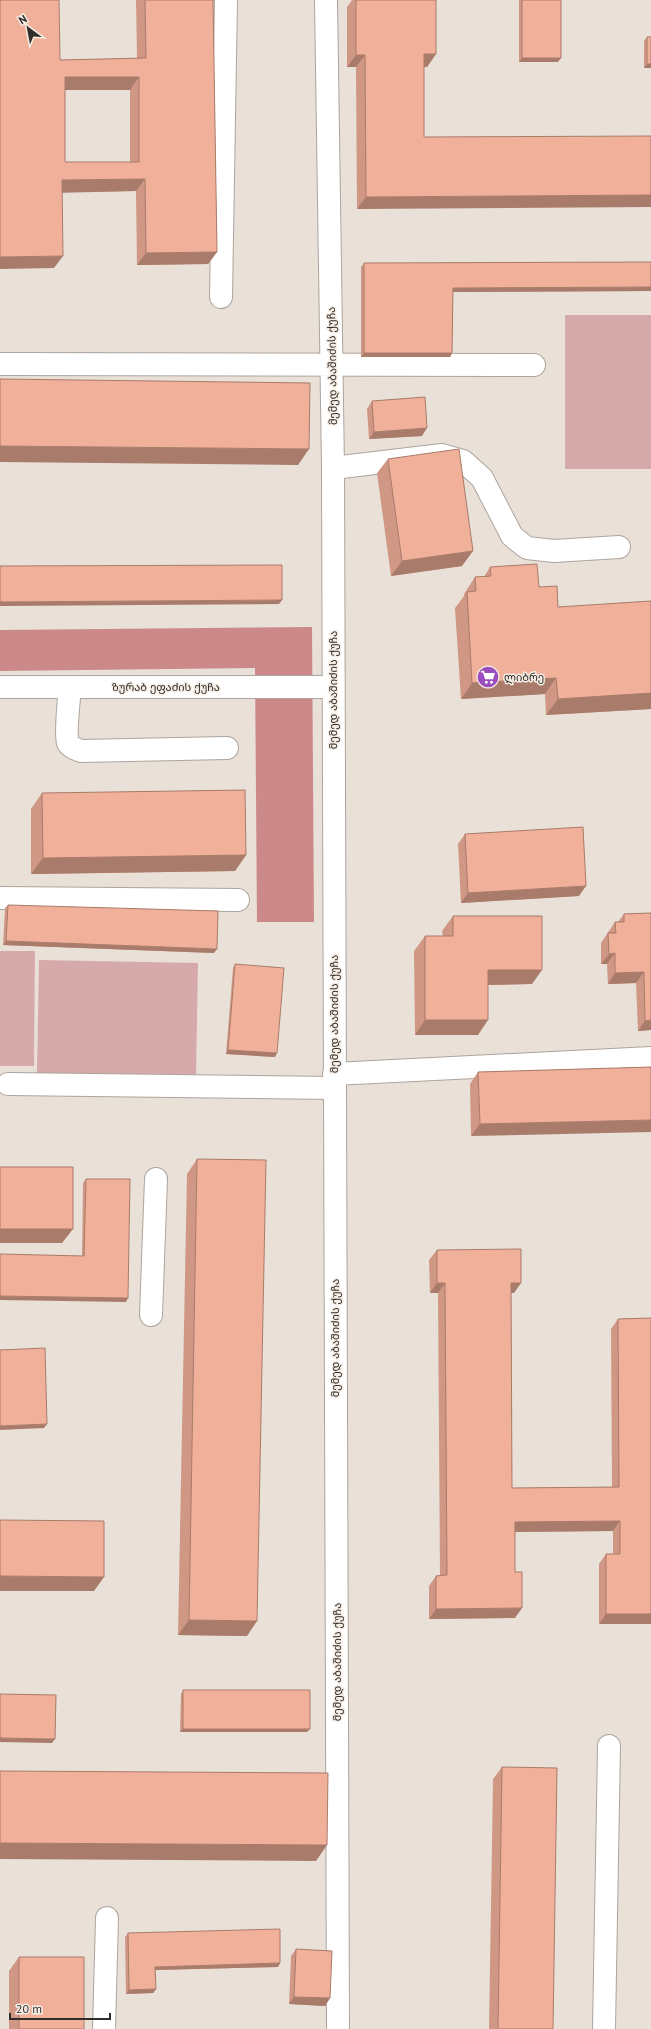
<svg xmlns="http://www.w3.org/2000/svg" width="651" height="2029" font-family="'PT Sans','Noto Sans Georgian',sans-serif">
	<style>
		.green { fill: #d6aaaa }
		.forest { fill: #cc8989 }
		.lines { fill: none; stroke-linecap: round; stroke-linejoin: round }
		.minor-casing { stroke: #ada49d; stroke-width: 24 }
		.minor { stroke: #fff; stroke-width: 22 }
		.wall { fill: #cf9784; fill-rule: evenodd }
		.shaded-wall { fill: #a97b6b }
		.building { fill: #f1b099; stroke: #a97b6b; fill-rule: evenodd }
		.labels { text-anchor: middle; stroke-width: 3; stroke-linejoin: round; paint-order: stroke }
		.street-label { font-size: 11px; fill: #2f2c29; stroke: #f6ede5 }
		.poi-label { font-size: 11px; fill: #2f2c29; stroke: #f6ede5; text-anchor: start }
	</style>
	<rect width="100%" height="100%" fill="#e9e0d8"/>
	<path class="green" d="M565,315H651V469H565Z
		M0,951H35L34,1066H0Z
		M39,960L198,963L196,1076L37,1073Z"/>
	<path class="forest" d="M312,627L314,922H257L255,668L0,671V630Z"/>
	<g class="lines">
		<g class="minor-casing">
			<path id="minor" d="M326,0L333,468L338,2029
				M221,297L226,0
				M0,364L534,365
				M333,468L442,455L463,461L482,478L512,536L527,548L554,551L619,547
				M0,687H333
				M70,688C69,698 65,735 68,743C71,748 76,749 81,751L227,748
				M0,898L238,900
				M334,1074L651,1058
				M8,1084L334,1088
				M151,1315L156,1179
				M104,2029L107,1918
				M604,2029L609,1746"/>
		</g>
		<use href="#minor" class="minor"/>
	</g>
	<path class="wall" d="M136,0H213L217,252L208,264L137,265L136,191L62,192L54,268L60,60L137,58ZM65,90H130V162H65Z
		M352,0H436V54L427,67H424V137L357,209L356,67H347V7Z
		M519,0H561L558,62H519Z
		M647,37H651V68H644V41Z
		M364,263L651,291L453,292L452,353L450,357H361V267Z
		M372,401L422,436L369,439L367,409Z
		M388,459L462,566L391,576L377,473Z
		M490,567L539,587L558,607L651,709L546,715L545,694L461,699L455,608L464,596V594L475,577H484Z
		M42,793L246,855L235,871L31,874V809Z
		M465,834L579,896L461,903L458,844Z
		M8,905L214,953L3,945L5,908Z
		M651,913V1030L638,1031L636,983L608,984L607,964H601V943L615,922H618L624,914Z
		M453,916L532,984L488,985L478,1035H415L414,951L425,936H443L442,931Z
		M235,964L275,1057L226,1054L233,968Z
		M651,1067L471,1136L470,1084L478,1072Z
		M197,1159L247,1636L178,1635L187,1174Z
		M86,1179L126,1302L82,1256L83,1183Z
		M437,1250L514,1293H511L512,1488L612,1487L611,1329L618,1319L651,1318V1624H599V1564L606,1554H613V1531L515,1532V1618L429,1619V1586L436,1576L440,1575L438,1293H430L429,1260Z
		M183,1690L307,1732H180L181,1694Z
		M502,1767L553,2029H489L493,1779Z
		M128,1933L280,1963L278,1967L155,1970L156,1989L153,1993L126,1994L125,1937Z
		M296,1949L330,1998L325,2006L289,2004L291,1956Z
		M19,1957L84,2029H9V1971Z"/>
	<path class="shaded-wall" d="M424,54H436L427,67L415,66Z
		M356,55H365L356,67H347Z
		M522,58H561L558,62H519Z
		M647,64H651V68H644Z
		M65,77H139L130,90H56Z
		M145,179L136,191L53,193L62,180Z
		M651,195V207L357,209L366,197Z
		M217,252L208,264L137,265L146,253Z
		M63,256L54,268L0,269V257Z
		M651,287V291L450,292L453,288Z
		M364,353H452L450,357H361Z
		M427,428L422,436L369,439L374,432Z
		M0,446L309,449L298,465L0,462Z
		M473,551L462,566L391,576L402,561Z
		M282,600L279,604L0,606V602Z
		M556,678L545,694L461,699L472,683Z
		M651,693V709L546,715L558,699Z
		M246,855L235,871L31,874L43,858Z
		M586,886L579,896L461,903L468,893Z
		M6,941L217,949L214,953L3,945Z
		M615,953L607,964H601L609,954Z
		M488,970H542L532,984L478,985Z
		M644,972L636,983L608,984L615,973Z
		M425,1020H488L478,1035H415Z
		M651,1020V1030L638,1031L645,1021Z
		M228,1050L277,1053L275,1057L226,1054Z
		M651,1120V1132L471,1136L480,1124Z
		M0,1229H73L62,1243H0Z
		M437,1283H445L438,1293H430Z
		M511,1283H521L514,1293H504Z
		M0,1296L128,1298L126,1302L0,1300Z
		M47,1424L44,1428L0,1430V1426Z
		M620,1521L613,1531L507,1532L515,1522Z
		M0,1576L104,1577L94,1591H0Z
		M522,1608L515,1618L429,1619L436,1609Z
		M606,1614H651V1624H599Z
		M189,1620L257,1621L247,1636L178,1635Z
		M183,1729H310L307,1732H180Z
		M0,1738L55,1739L52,1743L0,1742Z
		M0,1843L327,1845L316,1861L0,1859Z
		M280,1963L278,1967L153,1970L155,1967Z
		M156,1989L153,1993L126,1994L129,1990Z
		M294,1997L330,1998L325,2006L289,2004Z"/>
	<path class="building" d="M0,0H59L60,60L146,58L145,0H213L217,252L146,253L145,179L62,180L63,256L0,257ZM65,77H139V162H65Z
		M356,0H436V54H424V137L651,136V195L366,197L365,55H356Z
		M522,0H561V58H522Z
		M647,37H651V64H647Z
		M651,262V287L453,288L452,353H364V263Z
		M0,379L310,383L309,449L0,446Z
		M425,397L427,428L374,432L372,401Z
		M459,449L473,551L402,561L388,459Z
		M537,564L539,587L557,586L558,607L651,601V693L558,699L556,678L472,683L467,592L476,591L475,577L491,576L490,567Z
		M282,565V600L0,602V566Z
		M245,790L246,855L43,858L42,793Z
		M583,827L586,886L468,893L465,834Z
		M8,905L218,911L217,949L6,941Z
		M651,913V1020L645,1021L644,972L615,973V953L609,954L608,933H616L615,922H624V914Z
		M453,916H542V970H488V1020H425V936H453Z
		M235,964L284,968L277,1053L228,1050Z
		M651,1067V1120L480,1124L478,1072Z
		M197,1159L266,1160L257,1621L189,1620Z
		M0,1167H73V1229H0Z
		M86,1179H130L128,1298L0,1296V1254L84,1256Z
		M521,1249V1283H511L512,1488L619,1487L618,1319L651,1318V1614H606V1554H620V1521L515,1522V1572H522V1608L436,1609V1576L447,1575L445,1283H437V1250Z
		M45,1348L47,1424L0,1426V1350Z
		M0,1520L104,1521V1577L0,1576Z
		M183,1690H310V1729H183Z
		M0,1694L56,1695L55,1739L0,1738Z
		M502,1767L557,1768L553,2029H498Z
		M0,1771L328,1773L327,1845L0,1843Z
		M280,1929V1963L155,1967L156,1989L129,1990L128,1933Z
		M296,1949L332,1951L330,1998L294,1997Z
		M19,1957H84V2029H19Z"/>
	<defs>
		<g id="supermarket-disc" transform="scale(1.15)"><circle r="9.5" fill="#9c4dbd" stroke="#f6ede5"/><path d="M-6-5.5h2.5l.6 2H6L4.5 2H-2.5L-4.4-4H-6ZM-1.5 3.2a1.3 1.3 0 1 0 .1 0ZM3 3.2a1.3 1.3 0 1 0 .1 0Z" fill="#fff"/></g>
	</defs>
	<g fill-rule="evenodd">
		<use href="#supermarket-disc" x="488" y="677"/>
	</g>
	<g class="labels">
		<g class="street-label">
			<text transform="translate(332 366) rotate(-91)" y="4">მემედ აბაშიძის ქუჩა</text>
			<text x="166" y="691">ზურაბ ეფაძის ქუჩა</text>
			<text transform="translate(333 690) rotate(-90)" y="4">მემედ აბაშიძის ქუჩა</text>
			<text transform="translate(334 1014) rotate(-90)" y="4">მემედ აბაშიძის ქუჩა</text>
			<text transform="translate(335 1338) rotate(-90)" y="4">მემედ აბაშიძის ქუჩა</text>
			<text transform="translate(337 1662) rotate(-90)" y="4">მემედ აბაშიძის ქუჩა</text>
		</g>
		<g class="poi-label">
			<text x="504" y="681">ლიბრე</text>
		</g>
	</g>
	<g transform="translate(28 28) rotate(328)" stroke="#f6ede5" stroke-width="3" paint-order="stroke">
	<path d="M0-3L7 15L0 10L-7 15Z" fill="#2f2c29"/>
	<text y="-6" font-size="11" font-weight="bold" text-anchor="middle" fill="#2f2c29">N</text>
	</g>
	<path d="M10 2013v6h100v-6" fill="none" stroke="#2f2c29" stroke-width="2"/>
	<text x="16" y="2013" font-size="12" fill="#2f2c29" stroke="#f6ede5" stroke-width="3" paint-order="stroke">20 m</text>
</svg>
